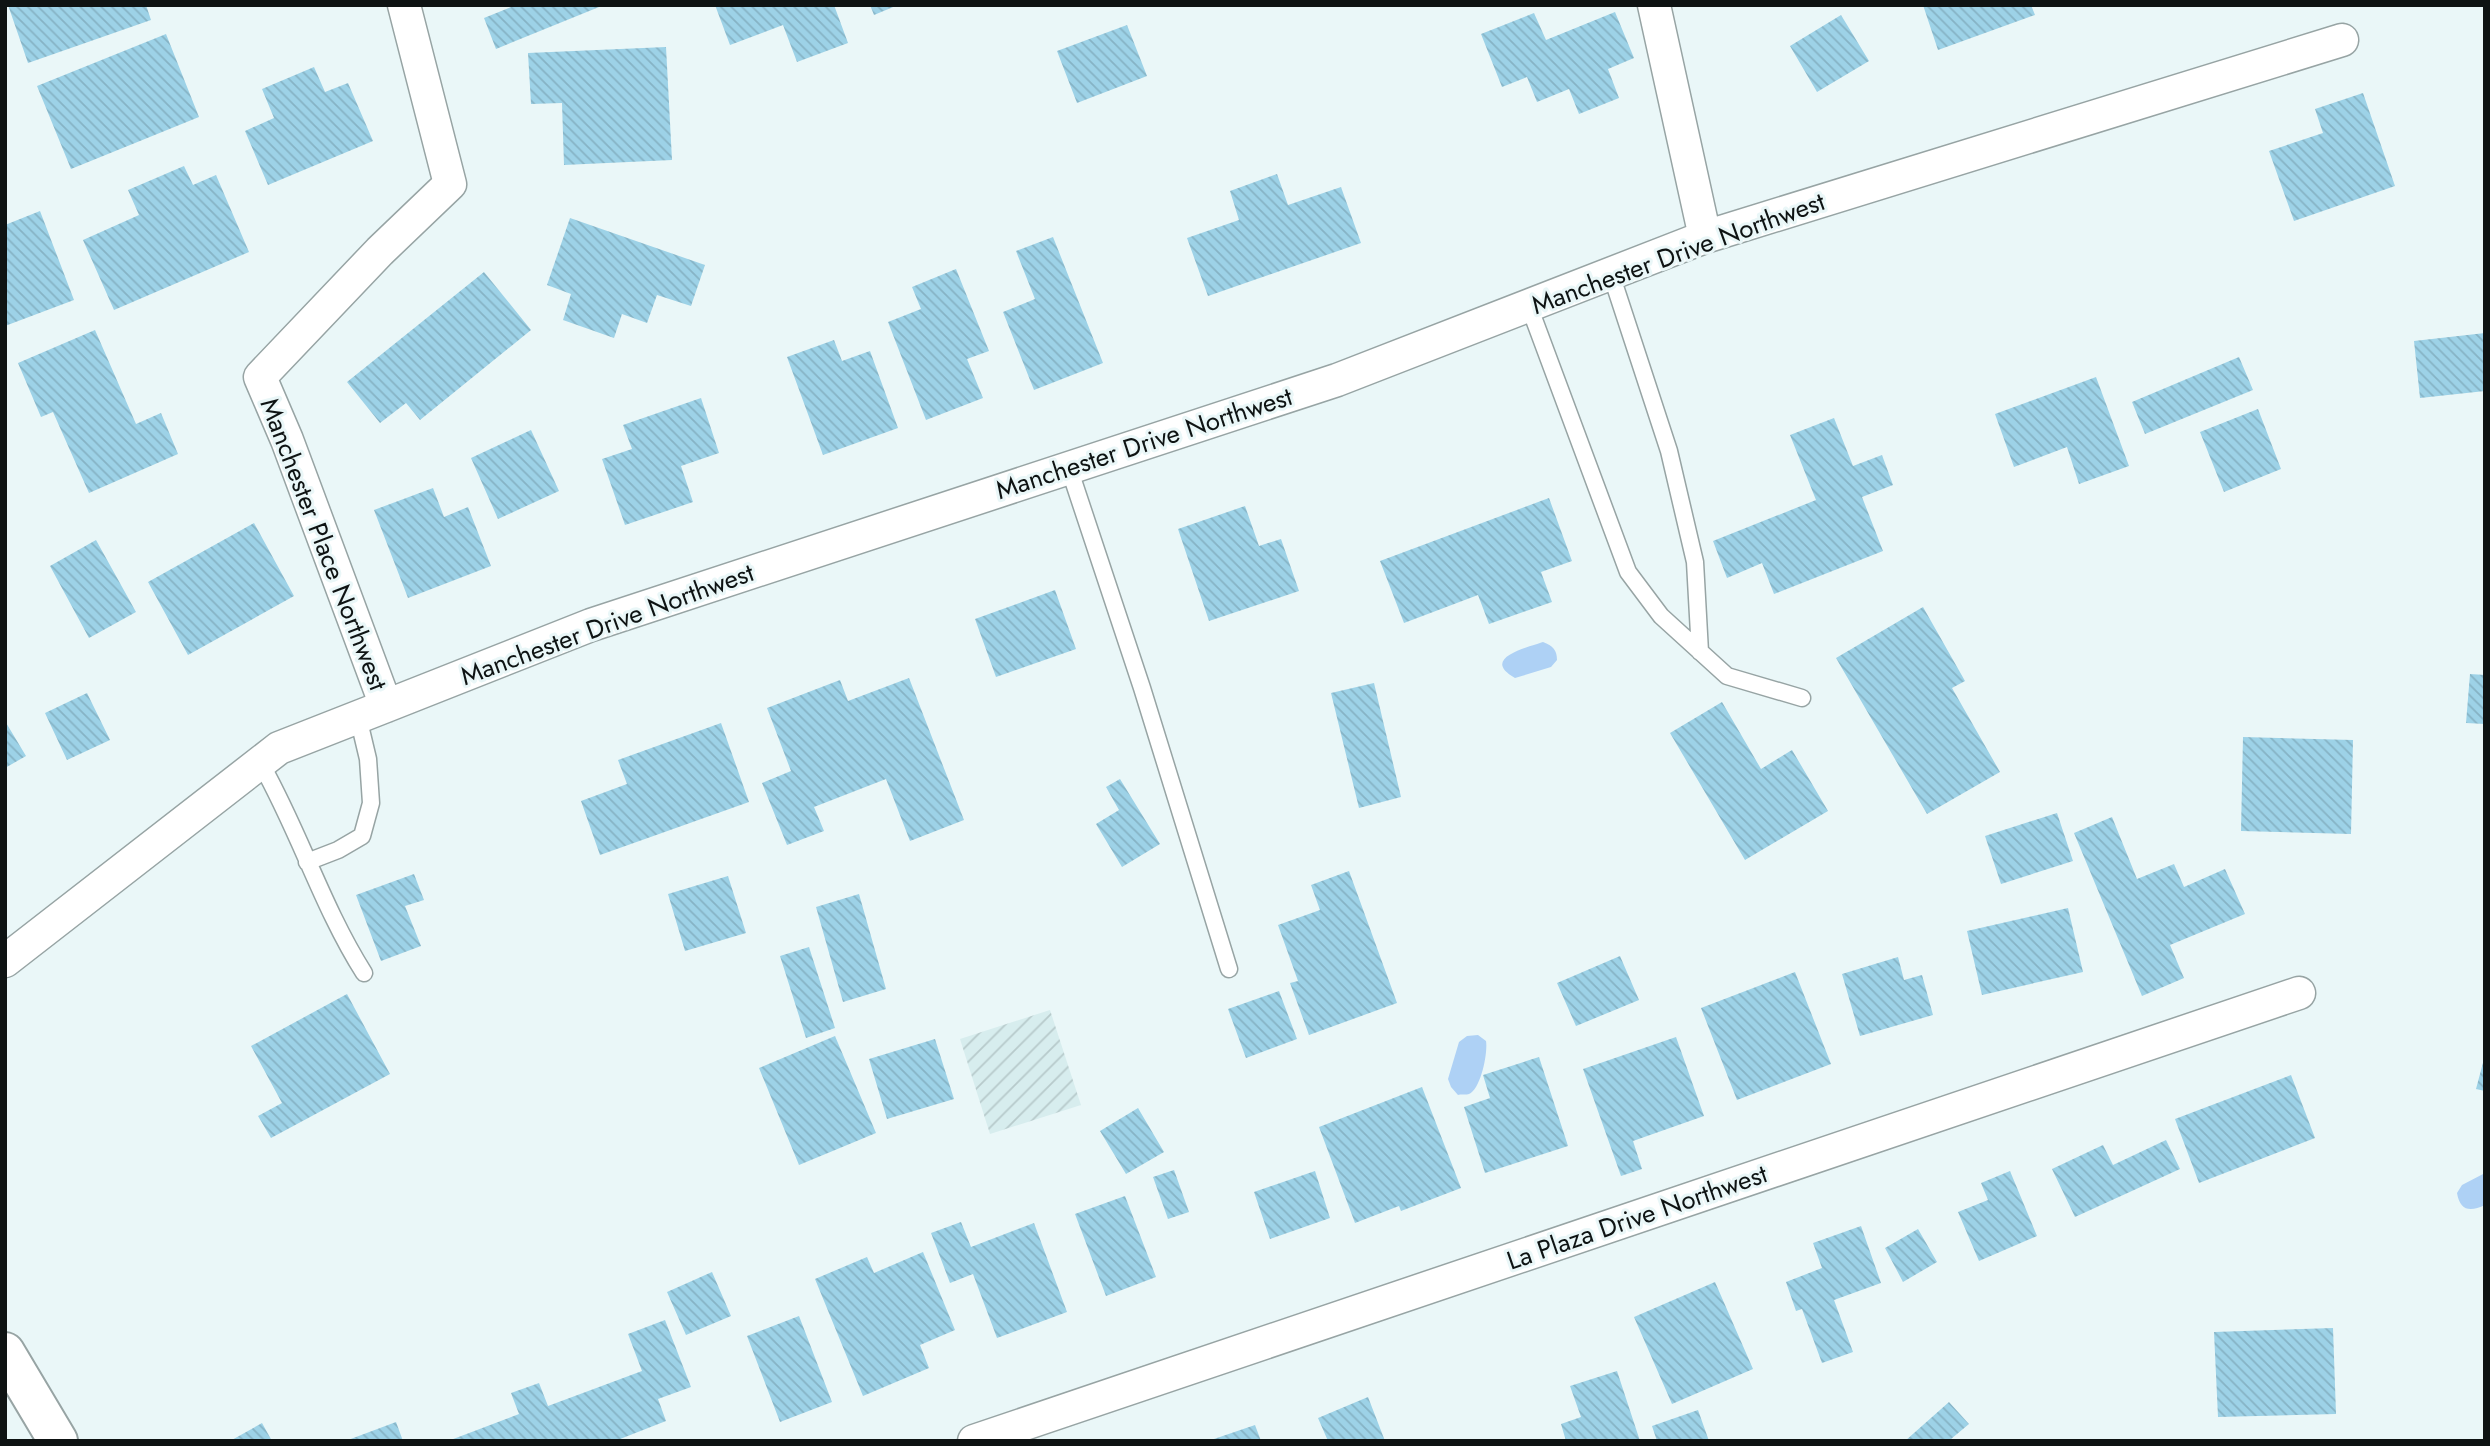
<svg xmlns="http://www.w3.org/2000/svg" width="2490" height="1446" font-family="Jost,sans-serif">
	<style>
		.industrial { fill: url(#industrial-furrows) }
		.water { fill: #aed1f5 }
		.building { fill: url(#building-back-hatch) }
		.lines { fill: none; stroke-linecap: round; stroke-linejoin: round }
		.lane-casing { stroke: #97a4a4; stroke-width: 19 }
		.street-casing { stroke: #97a4a4; stroke-width: 35 }
		.secondary-casing { stroke: #97a4a4; stroke-width: 42 }
		.lane { stroke: #fff; stroke-width: 16 }
		.street { stroke: #fff; stroke-width: 32 }
		.secondary { stroke: #fff; stroke-width: 38 }
		.labels { text-anchor: middle; stroke-width: 6; stroke-linejoin: round; paint-order: stroke }
		.street-label { font-size: 26px; fill: #0e1313; stroke: #eaf7f8 }
	</style>
	<defs>
		<pattern id="industrial-furrows" width="10" height="10" patternUnits="userSpaceOnUse" patternTransform="scale(1.75)"><rect width="10" height="10" fill="#d7edee"/><path d="M-1 1l2-2M0 10L10 0M9 11l2-2" fill="none" stroke="#b7cacb"/></pattern>
		<pattern id="building-back-hatch" width="6" height="6" patternUnits="userSpaceOnUse" patternTransform="scale(1.75)"><rect width="6" height="6" fill="#9dd2e7"/><path d="M-1 5l2 2M0 0l6 6M5-1l2 2" fill="none" stroke="#86b3c5"/></pattern>
	</defs>
	<rect width="100%" height="100%" fill="#eaf7f8"/>
	<path class="industrial" d="M1050,1010L1081,1105L990,1134L960,1039Z"/>
	<path class="water" d="M1543,642C1553,646 1557,650 1557,660L1551,667L1515,678C1479,658 1529,647 1543,642Z
		M1478,1035L1486,1041C1488,1052 1481,1089 1469,1094C1467,1095 1460,1094 1458,1095L1451,1087L1448,1079L1459,1042L1467,1036Z
		M2485,1173V1205C2470,1212 2460,1211 2457,1193L2462,1185Z"/>
	<path class="building" d="M8,5H146L151,20L28,63Z
		M516,5H604L496,49L484,18Z
		M715,5H834L848,43L797,62L783,25L730,45Z
		M870,5H898L874,15Z
		M1923,5H2031L2035,15L1938,50Z
		M1615,12L1634,58L1608,69L1619,98L1579,114L1569,89L1537,102L1527,77L1502,87L1481,34L1534,13L1546,40Z
		M1841,15L1869,61L1817,92L1790,46Z
		M1127,25L1147,76L1077,103L1057,51Z
		M166,34L199,117L71,169L37,86Z
		M666,47L672,160L564,165L562,103L531,104L528,53Z
		M314,67L325,92L348,83L373,141L268,185L245,131L274,118L262,89Z
		M2363,93L2395,186L2294,221L2269,151L2323,133L2315,109Z
		M184,166L193,185L216,175L249,252L114,310L83,240L139,215L128,190Z
		M1277,174L1288,205L1341,187L1361,243L1208,296L1187,238L1239,220L1230,191Z
		M40,211L74,300L5,326V225Z
		M570,218L705,265L691,306L657,295L647,323L622,314L614,338L563,320L571,294L547,285Z
		M1053,237L1103,363L1034,390L1003,312L1035,299L1016,251Z
		M956,269L989,351L967,359L983,398L926,420L888,322L921,309L912,287Z
		M484,272L531,330L420,420L406,403L380,423L347,382Z
		M95,330L136,424L161,413L178,454L89,493L53,412L41,417L18,363Z
		M2485,333V391L2420,398L2414,341Z
		M834,340L842,361L870,351L898,428L823,455L787,357Z
		M2239,357L2253,390L2145,434L2132,402Z
		M2096,377L2129,466L2079,484L2067,447L2014,467L1995,414Z
		M701,398L719,453L681,466L693,502L625,525L602,459L632,449L623,425Z
		M2258,409L2281,469L2224,492L2200,432Z
		M1834,418L1853,466L1882,455L1893,485L1862,497L1883,551L1774,594L1762,563L1727,578L1713,541L1816,500L1790,435Z
		M531,430L559,491L498,519L471,458Z
		M433,488L444,517L468,507L491,566L408,598L374,510Z
		M1549,498L1572,561L1541,572L1552,602L1489,624L1478,595L1404,623L1380,561Z
		M1245,506L1259,546L1281,539L1299,591L1209,621L1178,529Z
		M254,523L294,596L188,655L148,582Z
		M96,540L136,612L89,638L50,566Z
		M1055,590L1076,649L996,677L975,619Z
		M1923,607L1965,681L1952,688L2000,772L1927,814L1836,658Z
		M2470,674L2485,675V724L2466,723Z
		M909,678L964,820L910,841L886,779L814,807L824,831L787,845L762,783L791,771L767,708L840,680L848,701Z
		M1374,683L1401,797L1359,808L1331,693Z
		M87,693L110,740L67,760L45,713Z
		M1722,702L1761,769L1792,750L1828,811L1745,860L1670,733Z
		M5,721L26,756L5,768Z
		M721,723L749,802L600,855L581,801L627,784L618,760Z
		M2243,737L2353,740L2351,834L2241,831Z
		M1120,779L1160,844L1122,867L1096,824L1119,810L1106,787Z
		M2057,813L2073,861L2001,884L1985,836Z
		M2112,817L2137,879L2174,864L2184,887L2225,869L2245,914L2170,945L2184,978L2142,996L2074,833Z
		M1349,871L1397,1003L1309,1035L1290,983L1298,981L1278,925L1320,910L1311,885Z
		M414,874L424,900L405,906L421,946L381,961L356,895Z
		M728,876L746,933L685,951L668,894Z
		M859,894L886,989L843,1002L816,907Z
		M2068,908L2083,972L1982,995L1967,931Z
		M809,947L835,1028L806,1038L780,956Z
		M1620,956L1639,1000L1576,1026L1557,983Z
		M1898,957L1904,980L1922,975L1933,1015L1860,1036L1842,974Z
		M1795,972L1831,1064L1737,1100L1701,1008Z
		M1279,991L1297,1039L1246,1058L1228,1009Z
		M347,994L390,1074L271,1138L258,1116L282,1103L251,1046Z
		M835,1036L876,1133L799,1165L759,1068Z
		M1676,1037L1704,1116L1633,1141L1642,1169L1621,1176L1583,1069Z
		M935,1039L954,1099L887,1119L869,1059Z
		M1539,1057L1568,1146L1485,1173L1464,1107L1490,1098L1483,1075Z
		M2484,1059H2485V1091L2476,1089Z
		M2291,1075L2315,1138L2199,1183L2175,1119Z
		M1422,1087L1461,1188L1401,1211L1399,1206L1355,1223L1319,1127Z
		M1138,1108L1164,1152L1126,1174L1100,1131Z
		M2166,1140L2180,1169L2075,1217L2052,1169L2103,1145L2113,1165Z
		M1174,1170L1189,1212L1168,1219L1153,1177Z
		M1315,1171L1330,1218L1270,1239L1254,1192Z
		M2010,1171L2037,1236L1979,1261L1958,1212L1988,1200L1981,1183Z
		M1125,1196L1156,1277L1106,1296L1075,1214Z
		M961,1222L971,1247L1034,1223L1067,1312L997,1338L973,1274L950,1283L931,1233Z
		M1861,1226L1881,1283L1834,1300L1853,1352L1822,1363L1802,1309L1796,1311L1786,1282L1822,1268L1813,1243Z
		M1918,1229L1937,1262L1903,1282L1885,1248Z
		M923,1252L955,1330L920,1345L929,1368L863,1396L815,1279L867,1257L874,1273Z
		M712,1272L731,1316L686,1335L667,1292Z
		M1715,1282L1753,1369L1672,1404L1634,1317Z
		M799,1316L832,1402L780,1422L747,1336Z
		M665,1320L691,1387L658,1399L666,1421L615,1441H448L519,1414L511,1393L539,1383L548,1406L642,1371L628,1334Z
		M2333,1328L2336,1414L2218,1417L2214,1332Z
		M1617,1371L1640,1441H1566L1561,1424L1581,1417L1570,1386Z
		M1368,1397L1385,1441H1328L1318,1418Z
		M1949,1402L1969,1424L1951,1439L1953,1441H1905Z
		M1698,1410L1709,1441H1657L1652,1426Z
		M396,1422L403,1441H348V1440Z
		M262,1423L272,1441H230Z
		M1255,1425L1261,1441H1211V1440Z"/>
	<g class="lines">
		<g class="lane-casing">
			<path id="lane" d="M1611,274L1669,451L1695,562L1700,652
				M1529,306L1628,572L1661,616L1727,676L1802,698
				M1069,468L1142,688L1229,969
				M260,762C299,830 322,907 364,973
				M307,862L338,850L362,836L371,803L368,759L358,717"/>
		</g>
		<g class="street-casing">
			<path id="street" d="M1654,5L1705,237
				M386,706L287,440L260,377L380,251L450,184L404,5
				M5,961L279,748L386,706L591,625L1337,380L1705,237L2342,40
				M974,1441L2299,993"/>
		</g>
		<g class="secondary-casing">
			<path id="secondary" d="M5,1352L58,1441"/>
		</g>
		<use href="#lane" class="lane"/>
		<use href="#street" class="street"/>
		<use href="#secondary" class="secondary"/>
	</g>
	<g class="labels">
		<g class="street-label">
			<text transform="translate(1678 253) rotate(-20)" y="9">Manchester Drive Northwest</text>
			<text transform="translate(1144 443) rotate(-18)" y="9">Manchester Drive Northwest</text>
			<text transform="translate(324 544) rotate(69)" y="9">Manchester Place Northwest</text>
			<text transform="translate(607 624) rotate(-20)" y="9">Manchester Drive Northwest</text>
			<text transform="translate(1637 1217) rotate(-19)" y="9">La Plaza Drive Northwest</text>
		</g>
	</g>
	<rect width="2490" height="1446" fill="none" stroke="#0e1313" stroke-width="14"/>
</svg>
